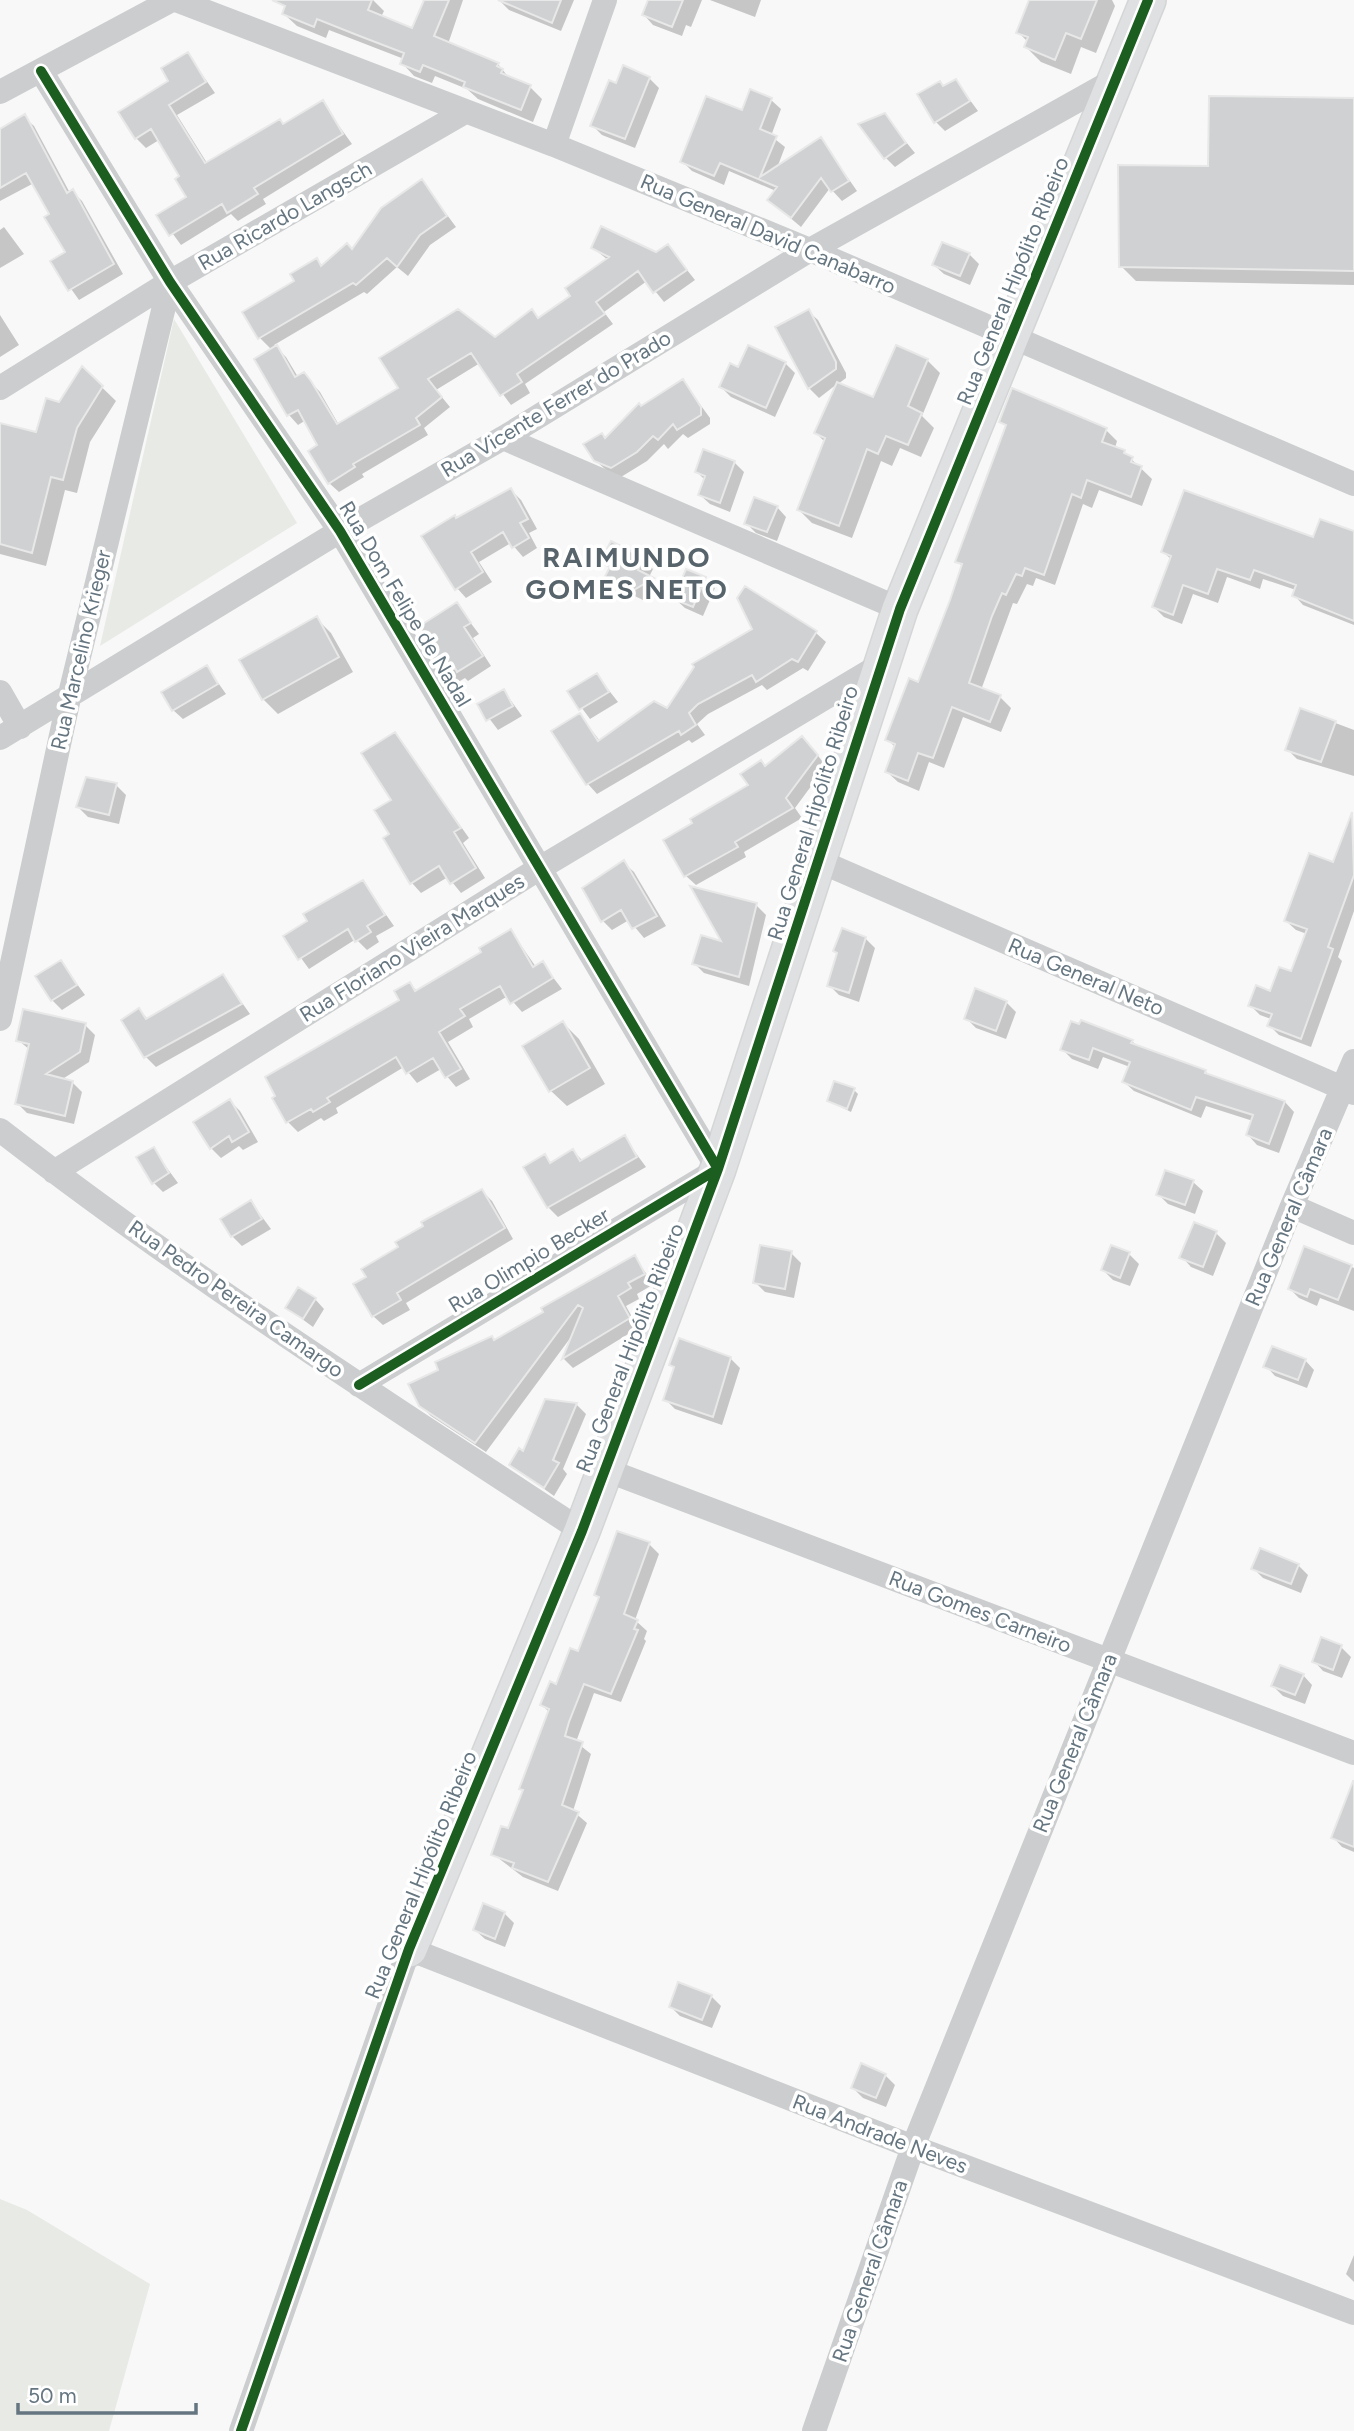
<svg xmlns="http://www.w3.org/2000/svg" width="1354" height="2431" font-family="Figtree,sans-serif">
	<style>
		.green { fill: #e7eae5 }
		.shadow { fill: #0003 }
		.building { fill: #cfd1d2; stroke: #e8e8e8; stroke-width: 2 }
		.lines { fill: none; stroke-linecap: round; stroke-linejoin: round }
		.secondary-casing { stroke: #d4d5d6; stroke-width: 38 }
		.street { stroke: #cbcdce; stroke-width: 24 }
		.secondary { stroke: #dfe0e1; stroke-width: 35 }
		.cycleway-casing { stroke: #fff; stroke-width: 15 }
		.cycleway { stroke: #1b5e20; stroke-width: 10 }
		.labels { text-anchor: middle; stroke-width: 7; stroke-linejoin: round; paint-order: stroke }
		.street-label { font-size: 21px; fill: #657681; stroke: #fff }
		.district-label { font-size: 28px; font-weight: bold; letter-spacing: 2px; fill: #57646c; stroke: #fff }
	</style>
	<rect width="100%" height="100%" fill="#f8f8f8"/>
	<path class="green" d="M174,319L297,523L100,646Z
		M0,2199L27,2210L150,2284L109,2431H0Z"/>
	<path class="shadow" d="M290,0H373L384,11L381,17L413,30L426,0H463L448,44L498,64L509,78L530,87L542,99L533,122L478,99L467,89L435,76L432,83L414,76L402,63L404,59L329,30L326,38L297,26L284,14Z
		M499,0H574L561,31L509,10Z
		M650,0H702L691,27L686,25L682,36L653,25L644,15Z
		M710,0H761L755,17Z
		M1031,0H1112L1115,6L1096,53L1081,47L1071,74L1041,62L1026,47L1028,42L1018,32Z
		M188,54L215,93L177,115L207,163L284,126L322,102L352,144L263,199L266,204L238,221L231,214L181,245L159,215L188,197L182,177L159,140L146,148L136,138Z
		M649,78L659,88L635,148L602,135L592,125L617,85Z
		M956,81L978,111L945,131L935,121L944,88Z
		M751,91L771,100L781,109L771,136L785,147L777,168L821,139L857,191L842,201L830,188L801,227L769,200L776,191L729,171L724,185L692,171L682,161L743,112Z
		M1354,100V285L1136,281L1121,266L1210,168Z
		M884,115L915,153L895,167L886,158Z
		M24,117L34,126L70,193L73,192L82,201L123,274L79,300L52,262L67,253L52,215L34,183L0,201V131Z
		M422,181L456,227L430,245L408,276L397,267L367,294L364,292L274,345L286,357L298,377L303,374L320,392L339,425L495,339L540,320L573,296L608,260L593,248L657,254L668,246L695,280L664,302L647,281L604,312L613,324L525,384L530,393L511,405L480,363L436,390L450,407L424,428L428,435L362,474L364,477L339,492L329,483L320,446L306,420L298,425L289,415L256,359L272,350L260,338L297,282L316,260L323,266L353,252Z
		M4,227L24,254L0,268V230Z
		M969,254L979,264L970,285L944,274L934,265Z
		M808,311L818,320L846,373V378L838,384L874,399L927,360L940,373L922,416L934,428L921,457L900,448L892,466L881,461L852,538L812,523L799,510L825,442L816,433L837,384L819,398L809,388L777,327Z
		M0,315L19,345L0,357Z
		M785,363L795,373L775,417L731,397L721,387L739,369Z
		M82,368L116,401L90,442L77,493L65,490L46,566L0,554V433L37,434Z
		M683,381L710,418V424L688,438L683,434L668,449L664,444L647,461L621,477L606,470L595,460L606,439L641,408Z
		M1001,422L1106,430L1117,441L1115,448L1124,452L1152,479L1142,506L1099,490L1092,508L1083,504L1055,585L1036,578L1033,586L1027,584L1017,604L1013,603L981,690L1000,697L1011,708L1001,732L963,717L944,768L929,762L919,791L898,782L887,772L896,748L887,739L919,684L963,567L957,561L1007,427Z
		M734,462L744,472L730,512L710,504L700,495L705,480L697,472Z
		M511,490L521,500L537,529L529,533L537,548L523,557L511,543L479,562L492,582L466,598L457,588V520Z
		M777,507L786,517L777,541L756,533L746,523Z
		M1354,533V625L1303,605L1294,595L1296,590L1263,579L1260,589L1227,577L1218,603L1193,594L1182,624L1164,617L1154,607L1172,560L1163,552Z
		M643,559L653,569L649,577L662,588L643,600L616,587L606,578L611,569L602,561Z
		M705,579L715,588L703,616L685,608L675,599Z
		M457,605L479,634L473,638L491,666L468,681L465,678L455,684L418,629Z
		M316,618L331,633L353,672L278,714L263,699Z
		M816,633L826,642L808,671L803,668L767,690L762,685L708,714L697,724L705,735L692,743L689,740L597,794L588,784L554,731L580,715L600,741Z
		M207,667L226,694L183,719L173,710Z
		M597,675L618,702L590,719L570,692Z
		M504,691L522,716L498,730L479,705Z
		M1301,710L1354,730V776L1297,759L1287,749Z
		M395,734L469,838L463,843L485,878L461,893L448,877L421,893L412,883L391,835Z
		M812,748L826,766L795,808L802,818L744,852L746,857L696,885L686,876L750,786L766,767Z
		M116,785L126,795L119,824L88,817L78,807Z
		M1341,847L1354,852V911L1338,957L1342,961L1311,1047L1279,1035L1269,1025L1271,1019L1260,1015L1250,1005L1271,993L1292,974L1307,934L1296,930L1286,921L1334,865Z
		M624,863L634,872L666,926L644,938L629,920L612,930L602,920Z
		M363,882L394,926L376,936L379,942L367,950L356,939L309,969L285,936Z
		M756,905L766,915L749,986L704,973L694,963L725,943Z
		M511,931L536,967L542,963L562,989L522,1012L508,996L469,1019L473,1027L448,1042L470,1079L456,1087L441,1069L417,1083L404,1067L336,1108L338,1113L324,1121L321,1118L298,1132L288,1122L401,1001L410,984L417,991L484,952Z
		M865,938L875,948L859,1002L839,995L829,985L839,955L835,951Z
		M61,962L85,995L62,1010L52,1000Z
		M223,976L250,1014L156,1067L146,1057L123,1020L139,1010L148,1019Z
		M1006,1002L1016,1012L1006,1039L976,1028L966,1018Z
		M563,1023L579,1039L605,1084L567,1106L551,1091Z
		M85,1025L95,1035L89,1062L61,1080L72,1082L82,1092L74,1124L27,1113L17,1103L30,1050L18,1040Z
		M1132,1041L1138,1047L1205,1071L1210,1076L1285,1102L1294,1112L1279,1153L1257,1145L1248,1135L1253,1121L1206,1106L1201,1118L1134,1091L1124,1082L1130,1067L1103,1057L1098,1069L1072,1059L1062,1049Z
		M854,1090L858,1094L851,1112L829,1101Z
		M230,1101L240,1111L258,1142L243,1150L239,1146L221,1158L211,1148Z
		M624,1137L646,1167L558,1217L548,1207L544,1156L552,1164L573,1151L583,1161Z
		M153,1149L178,1183L163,1192L154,1183Z
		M1193,1182L1203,1191L1195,1214L1168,1204L1158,1194Z
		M482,1191L492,1201L513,1239L406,1303L410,1310L383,1325L373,1316L368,1278L400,1248Z
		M251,1202L271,1229L242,1246L232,1236Z
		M1216,1233L1226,1243L1213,1276L1191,1267L1182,1257Z
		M1305,1248L1354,1268V1311L1320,1298L1317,1306L1299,1298L1290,1289Z
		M791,1253L801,1263L794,1298L765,1292L755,1282Z
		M1129,1254L1139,1264L1130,1286L1113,1280L1103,1270Z
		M634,1257L654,1284L637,1294L639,1299L626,1306L638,1328L573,1368L564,1359L571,1337L486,1452L431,1416L420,1405L495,1341Z
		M315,1299L324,1309L313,1327L287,1308Z
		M730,1358L740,1368L722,1425L675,1409L665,1399Z
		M1305,1360L1314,1370L1307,1388L1275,1376L1266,1366Z
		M576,1404L586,1414L563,1469L567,1474L554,1496L511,1465Z
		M618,1534L649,1544L659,1554L635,1620L647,1631L644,1639L646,1641L621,1702L594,1693L576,1742L591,1754L573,1811L587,1823L558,1891L523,1877L493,1854L509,1831L524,1791L521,1788L549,1712L542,1705L579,1653L600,1599L596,1595Z
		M1298,1565L1308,1575L1301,1593L1263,1578L1253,1568Z
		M1341,1647L1351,1657L1342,1678L1323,1671L1314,1661Z
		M1303,1675L1312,1685L1305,1704L1283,1696L1273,1686Z
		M1354,1818V1852L1342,1847L1333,1837Z
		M504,1913L514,1923L505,1947L485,1939L475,1930Z
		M711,1996L721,2006L712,2028L680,2016L671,2007Z
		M885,2075L895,2085L886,2107L863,2098L853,2088Z
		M1354,2255V2282L1346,2274Z"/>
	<path class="building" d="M272,0H372L368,10L412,28L424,0H449L434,36L499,63L497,66L503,69L501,73L531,85L521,110L463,87L465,82L423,65L420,72L400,64L404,53L357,35L317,19L314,27L282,14L285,6Z
		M498,0H561L552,23Z
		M648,0H683L672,27L642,15Z
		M1029,0H1097L1081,39L1066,33L1055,60L1024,47L1028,37L1016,33Z
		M188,52L206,82L169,105L205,163L280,119L283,124L323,100L343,134L254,188L258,194L227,213L222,204L169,236L156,215L186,197L175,179L179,176L151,129L135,139L118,112L168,81L161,68Z
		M623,65L650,77L625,139L590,126L609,80L616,83Z
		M956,79L970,101L934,123L917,94L940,81L943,86Z
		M750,89L772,98L760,129L777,136L760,177L821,137L849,181L831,192L821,178L791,218L767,200L777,187L720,163L714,176L680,162L706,96L742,110Z
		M1209,96L1354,98V271L1119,267L1118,165L1208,166Z
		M885,113L906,143L884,159L858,124Z
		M25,114L67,193L73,189L114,264L68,291L50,261L65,252L44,217L49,214L26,173L0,188V129Z
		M422,179L447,216L420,235L397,267L387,258L356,285L353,283L258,339L242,312L294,281L290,274L317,258L321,266L347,243L352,249L381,208Z
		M601,226L656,252L668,244L687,270L653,293L638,271L596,302L605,314L517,374L522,382L500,396L471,353L428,379L442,397L416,418L420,425L353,464L355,467L328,484L308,451L317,445L298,410L287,416L254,359L277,345L295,377L304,372L311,381L337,424L398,388L379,358L458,309L495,337L532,309L538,318L570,296L565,288L609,257L591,248Z
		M942,242L970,253L960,276L932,265Z
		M809,309L836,362V369L808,389L775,327Z
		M748,345L786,362L766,408L719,387L730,363L738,367Z
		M896,345L928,359L908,406L922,413L908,445L886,436L878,454L867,449L839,526L797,510L825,438L814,433L837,382L873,397Z
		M82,366L103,386L77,428L63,480L51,477L32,553L0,544V423L36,432L46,398L59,402Z
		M683,379L701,407V415L677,430L673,424L658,440L653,436L637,452L611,468L594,461L583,444L602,433L605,438L639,403L641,406Z
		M1012,388L1107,428L1102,442L1125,450L1124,453L1133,457L1131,462L1142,466L1131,497L1087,480L1081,498L1072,494L1044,575L1025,568L1022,576L1016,574L1006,595L1002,593L992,616L969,683L1001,695L990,722L952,707L933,758L918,753L908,781L885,772L895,744L885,740L909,678L918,682L950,600L962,564L955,562L1006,425L999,422Z
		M703,449L735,461L720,503L698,495L705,476L695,472Z
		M511,488L528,519L520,523L529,538L512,548L503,532L471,552L483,572L455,590L421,536L455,515L456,518Z
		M1184,490L1313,537L1320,519L1354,531V621L1292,596L1296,585L1254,570L1250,580L1217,569L1208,594L1183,585L1173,615L1152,607L1171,556L1161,552Z
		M754,497L778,506L767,532L744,524Z
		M611,541L644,558L638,570L654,578L632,591L604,578L610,567L600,562Z
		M686,569L706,577L693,607L673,599Z
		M745,586L817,631L798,662L792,659L756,682L752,675L698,704L689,713L696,725L681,735L679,731L586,785L551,731L580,713L598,741L654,701L667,708L694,667L692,664L752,629L737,598Z
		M457,602L471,623L464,627L483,656L457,672L455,668L444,675L415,629Z
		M317,616L339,657L262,700L239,660Z
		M207,665L218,684L172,711L161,692Z
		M597,673L609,692L579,710L567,691Z
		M504,689L513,706L486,721L477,704Z
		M1300,708L1336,721L1321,762L1285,750Z
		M395,732L461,828L454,832L476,868L450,884L439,866L410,884L383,838L389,834L374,810L391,800L361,753Z
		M802,736L818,755L786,798L793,808L735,842L738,847L684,877L663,840L692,823L690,819L748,785L740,774L761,760L765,766Z
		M86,777L117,783L109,815L76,807Z
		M1352,812L1354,875L1328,947L1333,949L1301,1039L1267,1026L1272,1014L1248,1006L1256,985L1270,991L1279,967L1291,971L1307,929L1284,921L1309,853L1333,862Z
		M624,860L657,916L632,929L621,910L601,922L582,888Z
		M363,880L385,915L367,926L371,932L355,942L348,929L298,960L283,936L307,921L303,914Z
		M690,886L757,903L739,977L692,964L701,935L721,941Z
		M842,928L866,937L849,993L827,986L837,953L833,951Z
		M511,929L533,967L543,961L553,978L510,1004L500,986L460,1009L465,1016L439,1032L461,1069L445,1078L433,1058L406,1074L396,1057L327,1098L330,1102L313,1112L311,1109L286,1123L272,1098L275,1096L265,1077L399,1000L394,991L410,982L415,991L481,952L479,948Z
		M61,960L77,985L51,1001L35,976Z
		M223,974L242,1004L144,1058L121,1020L139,1008L146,1019Z
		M975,988L1007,1001L996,1031L964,1019Z
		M23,1009L86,1023L80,1052L46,1074L73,1081L65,1116L15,1104L29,1044L16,1041Z
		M1081,1020L1133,1040L1131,1043L1206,1070L1205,1073L1285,1101L1269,1144L1246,1135L1253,1115L1196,1097L1191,1110L1122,1082L1130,1062L1093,1048L1089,1060L1060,1050L1071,1021L1079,1024Z
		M563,1021L590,1068L549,1092L522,1046Z
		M834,1081L855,1088L847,1109L827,1101Z
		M230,1099L249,1132L232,1142L229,1136L210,1149L193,1122Z
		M625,1135L637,1157L547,1208L523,1167L545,1154L550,1163L573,1149L580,1161Z
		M154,1147L169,1173L152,1184L136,1157Z
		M1165,1170L1194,1180L1185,1205L1156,1195Z
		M482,1189L505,1228L397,1293L401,1300L372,1317L353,1284L366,1277L361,1269L398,1247L395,1242L423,1226L421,1222Z
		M251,1200L262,1219L231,1237L220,1219Z
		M1194,1222L1217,1231L1203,1267L1179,1258Z
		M760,1245L792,1251L785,1289L753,1283Z
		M1111,1245L1130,1252L1120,1278L1101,1270Z
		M1304,1246L1352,1265L1338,1300L1310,1289L1307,1297L1288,1289Z
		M635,1255L645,1274L628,1283L631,1288L618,1296L630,1318L562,1359L583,1308L578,1305L475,1443L419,1406L408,1384L438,1370L435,1362L492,1336L494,1340L543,1312L541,1308Z
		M298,1287L316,1298L303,1319L285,1308Z
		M679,1338L731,1357L713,1417L663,1400L674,1367L669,1365Z
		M1272,1346L1306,1359L1298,1380L1263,1367Z
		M545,1399L577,1403L553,1460L559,1463L544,1488L509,1465L519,1448L523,1451Z
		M617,1531L650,1542L624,1614L638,1620L634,1629L638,1630L611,1694L584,1684L569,1722L565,1736L583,1742L562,1805L579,1812L548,1882L512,1868L514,1863L491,1855L501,1826L508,1828L523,1790L519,1789L549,1709L540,1705L550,1681L556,1684L570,1648L578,1651L599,1597L594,1595Z
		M1260,1548L1299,1564L1291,1584L1251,1569Z
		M1321,1637L1342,1645L1333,1670L1312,1662Z
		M1280,1665L1304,1674L1295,1695L1271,1686Z
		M1353,1781H1354V1847L1331,1838Z
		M483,1903L505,1912L495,1939L473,1930Z
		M678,1982L712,1995L702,2020L669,2007Z
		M861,2063L886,2074L876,2098L851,2088Z"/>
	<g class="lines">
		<g class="secondary-casing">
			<path id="secondary" d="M409,1949L582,1531L718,1169L900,609L1148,0"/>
		</g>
		<path class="street" d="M176,0L554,145L810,250L1354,484
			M41,71L170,282L340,531L718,1169L359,1385
			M0,92L172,0
			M554,145L605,0
			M0,388L170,282L463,113
			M503,438L900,609
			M0,692L20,727
			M0,738L340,531L503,438L810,250L1116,79
			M819,861L1354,1093
			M0,1019L69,698L170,282
			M0,1130C186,1274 385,1402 582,1531
			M54,1172L540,868L880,665
			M1292,1206L1354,1233
			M606,1470L1354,1753
			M241,2431L409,1949L913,2147L1354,2313
			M814,2431L913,2147L1292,1206L1354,1061"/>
		<use href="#secondary" class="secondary"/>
		<g class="cycleway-casing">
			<path id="cycleway" d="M41,71L170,282L340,531L718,1169L359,1385
				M241,2431L409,1949L582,1531L718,1169L900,609L1148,0"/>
		</g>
		<use href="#cycleway" class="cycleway"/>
	</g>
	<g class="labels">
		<g class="street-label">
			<text transform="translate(285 216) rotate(-30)" y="7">Rua Ricardo Langsch</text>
			<text transform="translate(768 234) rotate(23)" y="7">Rua General David Canabarro</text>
			<text transform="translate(1013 281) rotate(-68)" y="7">Rua General Hipólito Ribeiro</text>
			<text transform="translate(556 404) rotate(-31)" y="7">Rua Vicente Ferrer do Prado</text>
			<text transform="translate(405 604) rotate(59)" y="7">Rua Dom Felipe de Nadal</text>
			<text transform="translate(81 650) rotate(-77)" y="7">Rua Marcelino Krieger</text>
			<text transform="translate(813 813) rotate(-73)" y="7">Rua General Hipólito Ribeiro</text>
			<text transform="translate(412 948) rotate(-32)" y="7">Rua Floriano Vieira Marques</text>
			<text transform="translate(1086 977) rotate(23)" y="7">Rua General Neto</text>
			<text transform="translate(1289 1217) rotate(-67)" y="7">Rua General Câmara</text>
			<text transform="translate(529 1260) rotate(-31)" y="7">Rua Olimpio Becker</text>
			<text transform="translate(236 1299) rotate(35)" y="7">Rua Pedro Pereira Camargo</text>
			<text transform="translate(630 1348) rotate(-69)" y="7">Rua General Hipólito Ribeiro</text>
			<text transform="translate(980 1612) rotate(21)" y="7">Rua Gomes Carneiro</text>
			<text transform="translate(1075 1743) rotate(-68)" y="7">Rua General Câmara</text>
			<text transform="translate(421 1875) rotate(-68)" y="7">Rua General Hipólito Ribeiro</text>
			<text transform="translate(880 2134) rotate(21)" y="7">Rua Andrade Neves</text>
			<text transform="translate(870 2271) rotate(-71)" y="7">Rua General Câmara</text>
		</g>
		<g class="district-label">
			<text x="627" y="567">RAIMUNDO<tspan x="627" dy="32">GOMES NETO</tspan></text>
		</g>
	</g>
	<path d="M18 2403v10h178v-10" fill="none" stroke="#657681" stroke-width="3.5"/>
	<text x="28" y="2403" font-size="21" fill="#657681" stroke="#ffffff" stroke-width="5" paint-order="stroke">50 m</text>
</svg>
